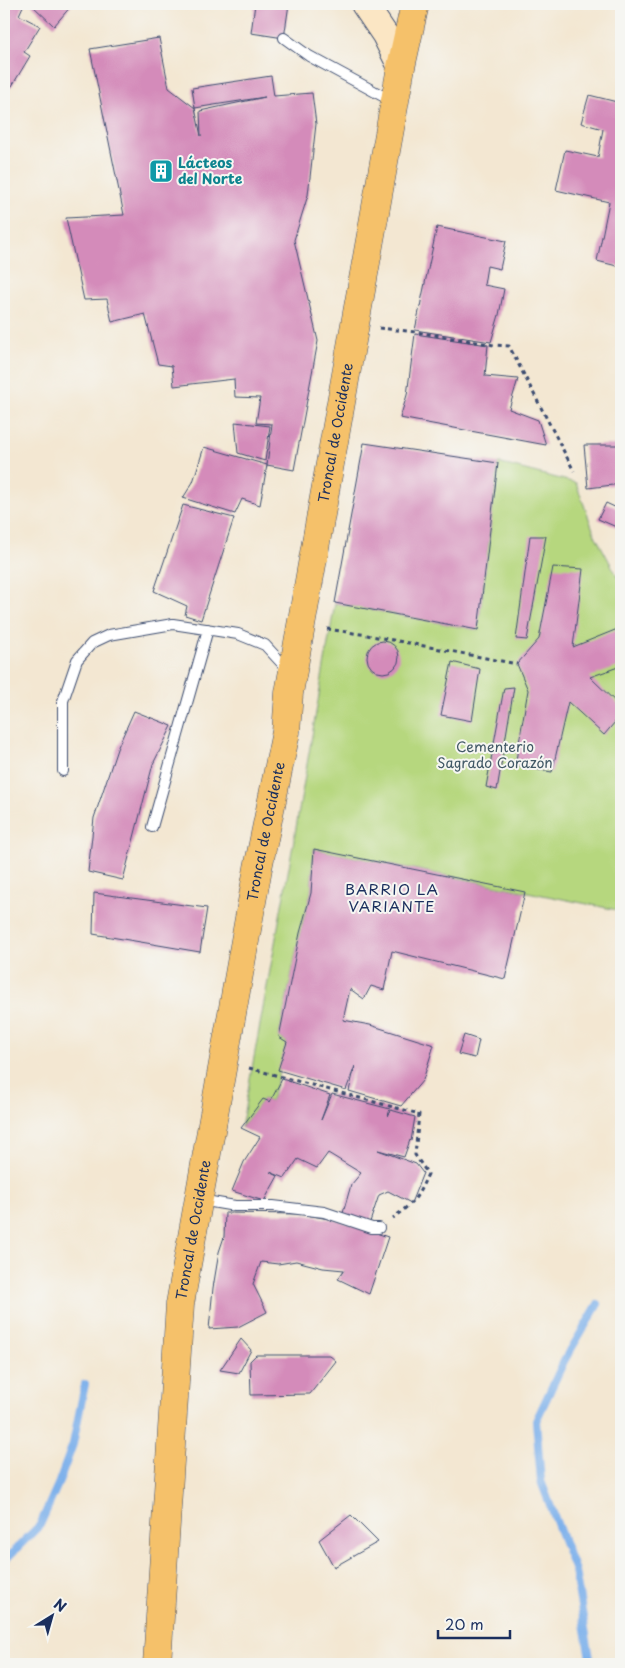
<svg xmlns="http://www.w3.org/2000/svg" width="625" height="1668" font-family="'Playpen Sans',sans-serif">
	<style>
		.green { fill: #b6d77e; stroke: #68836e }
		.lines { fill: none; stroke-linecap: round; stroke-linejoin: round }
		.stream { stroke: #7eb1eb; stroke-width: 8 }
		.building { fill: #d48bba }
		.lane-casing { stroke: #3b4b6f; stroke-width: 12 }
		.secondary-casing { stroke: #3b4b6f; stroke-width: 28 }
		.primary-casing { stroke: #3b4b6f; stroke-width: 29 }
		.path { stroke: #3b4b6f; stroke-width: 3; stroke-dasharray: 4 4; stroke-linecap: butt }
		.lane { stroke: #fff; stroke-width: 10 }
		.secondary { stroke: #fbe6c4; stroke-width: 26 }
		.primary { stroke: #f5c16b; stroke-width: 28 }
		.labels { text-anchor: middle; stroke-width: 4; stroke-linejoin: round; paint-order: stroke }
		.culture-label { font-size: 14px; font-weight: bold; fill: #0d838f; stroke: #f6f6f2; text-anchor: start }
		.street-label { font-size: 14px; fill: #1b2f5e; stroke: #f6f6f2 }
		.park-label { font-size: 14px; fill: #425966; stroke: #f6f6f2 }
		.neighbourhood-label { font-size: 15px; letter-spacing: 1px; fill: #1b2f5e; stroke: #f6f6f2 }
	</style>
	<rect width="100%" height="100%" fill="#f6f6f2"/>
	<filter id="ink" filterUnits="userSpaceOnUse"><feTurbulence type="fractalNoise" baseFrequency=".02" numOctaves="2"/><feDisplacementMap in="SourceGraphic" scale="10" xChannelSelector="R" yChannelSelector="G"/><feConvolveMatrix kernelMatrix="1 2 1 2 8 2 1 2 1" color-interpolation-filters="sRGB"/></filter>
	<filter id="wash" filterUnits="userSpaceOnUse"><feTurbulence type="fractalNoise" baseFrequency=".0096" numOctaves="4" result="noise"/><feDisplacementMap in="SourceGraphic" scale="20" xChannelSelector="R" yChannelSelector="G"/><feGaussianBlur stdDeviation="1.12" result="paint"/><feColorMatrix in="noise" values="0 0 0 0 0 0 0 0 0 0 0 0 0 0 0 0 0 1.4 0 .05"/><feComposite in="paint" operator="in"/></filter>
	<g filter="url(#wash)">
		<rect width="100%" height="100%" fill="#f3e7d2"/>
		<path class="green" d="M498,463L576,483L595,535L621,583V871L617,910L314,849L311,893L300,933L279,1037L287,1042C281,1062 278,1082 270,1102L263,1099L241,1128L293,845L335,603L478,630Z"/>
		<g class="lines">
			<path class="stream" d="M4,1561L40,1525L59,1482L73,1444L85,1384
				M591,1664L575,1571L541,1481L536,1421L564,1361L598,1304"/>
		</g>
		<g id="blocks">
			<path class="building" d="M4,4H24L19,15L40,26L24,52L30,56L12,86L4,95Z
				M31,4H70L72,5L54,26Z
				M255,4H289L284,38L251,33Z
				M159,38L169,88L195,108L201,136L200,111L265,97L195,108L192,88L271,76L274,96L312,93L316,124L308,195L294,240L318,341L294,470L267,465L260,505L242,499L235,514L183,498L193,482L204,447L267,465L272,424L256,423L260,398L235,397L234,379L174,386L172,366L158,364L145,314L112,322L107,299L84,300L66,218L124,215L90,49Z
				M589,95L621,103V190L619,204H621V267L597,261L609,202L556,190L565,150L598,157L603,129L581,123Z
				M437,227L506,241L500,269L487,266L484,285L504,289L499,315L491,342L415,330Z
				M415,334L488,345L485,376L518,379L509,409L538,420L546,445L400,418L407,395Z
				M235,422L270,426L265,461L238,453Z
				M364,443L498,463L478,630L335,603Z
				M584,445H621V484L588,488Z
				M606,503L621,510V529L598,519Z
				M183,505L234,518L201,620L185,615L187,606L154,591Z
				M530,536H546L527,640L516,639Z
				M553,567L583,569L573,647L620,628L621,631V666L590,677L621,707V715L604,735L568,702L552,772L515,766L528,690L517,664L539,639Z
				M367 657a16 16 0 1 1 32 0a16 16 0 1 1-32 0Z
				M452,662L480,669L472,721L441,715Z
				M514,687L497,790L486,787L504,688Z
				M134,711L172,726L153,764L123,880L88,872L94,818L117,749Z
				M314,849L525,892L505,979L392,951L384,990L371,986L364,999L350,989L343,1020L370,1025L434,1045L423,1080L401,1106L349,1091L355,1066L346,1090L278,1070L287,1042L279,1037L300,933L311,893Z
				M94,893L207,908L200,952L93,934Z
				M464,1035L479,1040L475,1058L458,1054Z
				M282,1079L330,1095L321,1120L332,1094L390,1109L388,1116L391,1110L415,1117L411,1141L410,1140L404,1157L378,1150L416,1164L423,1173L411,1203L388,1191L379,1195L369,1225L343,1213L351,1185L361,1173L328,1153L317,1168L298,1159L285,1178L270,1172L278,1176L264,1201L232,1191L244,1162L260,1137L241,1128L263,1099L270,1102Z
				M225,1213L301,1214L340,1221L388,1237L369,1294L338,1279L344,1270L323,1268L296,1261L278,1264L261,1262L253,1284L267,1312L238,1327L209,1329L213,1288L219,1252L224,1237Z
				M241,1339L251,1350L239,1373L220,1370Z
				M256,1355H329L336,1361L310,1394L251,1395L250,1361Z
				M351,1515L378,1542L334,1567L319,1540Z"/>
		</g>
	</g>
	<g filter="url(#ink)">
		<use href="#blocks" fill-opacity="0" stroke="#3b4b6f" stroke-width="1"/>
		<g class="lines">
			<g class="lane-casing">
				<path id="lane" d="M284,38L309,56L392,101
					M63,771V701L77,660L92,643L109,635L173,624L238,634L265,645L289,671
					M152,827L208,629
					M200,1200L235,1206H273L324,1212L372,1228H379"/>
			</g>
			<g class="secondary-casing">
				<path id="secondary" d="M364,4L385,35L401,67"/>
			</g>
			<g class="primary-casing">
				<g id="primary">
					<path id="s1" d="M157,1664L180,1304L258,868L286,732L289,693L401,67L415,4"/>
				</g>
			</g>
			<path class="path" d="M379,328L416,332L494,345L509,346L574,471
				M327,629L367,635L517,664
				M249,1068L419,1114L415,1155L428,1174C416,1200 415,1201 393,1218"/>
			<use href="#lane" class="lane"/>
			<use href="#secondary" class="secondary"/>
			<use href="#primary" class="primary"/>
		</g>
	</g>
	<defs>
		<g id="building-square" transform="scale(1.25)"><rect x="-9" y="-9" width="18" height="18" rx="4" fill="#0f9aa8" stroke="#f6f6f2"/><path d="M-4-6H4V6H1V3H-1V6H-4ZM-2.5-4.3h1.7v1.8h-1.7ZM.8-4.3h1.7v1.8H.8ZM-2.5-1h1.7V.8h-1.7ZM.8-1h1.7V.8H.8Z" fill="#fff"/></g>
	</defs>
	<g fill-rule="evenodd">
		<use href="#building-square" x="161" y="171"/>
	</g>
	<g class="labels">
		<g class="culture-label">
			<text x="178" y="168">Lácteos<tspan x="178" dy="16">del Norte</tspan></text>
		</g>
		<g class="street-label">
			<text dy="5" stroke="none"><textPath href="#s1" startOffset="1246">Troncal de Occidente</textPath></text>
			<text dy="5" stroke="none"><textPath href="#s1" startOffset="841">Troncal de Occidente</textPath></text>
			<text dy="5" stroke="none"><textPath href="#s1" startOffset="436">Troncal de Occidente</textPath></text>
		</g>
		<g class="park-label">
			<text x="495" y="752">Cementerio<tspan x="495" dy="16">Sagrado Corazón</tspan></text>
		</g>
		<g class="neighbourhood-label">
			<text x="392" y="895">BARRIO LA<tspan x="392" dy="17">VARIANTE</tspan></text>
		</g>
	</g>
	<rect width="625" height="1668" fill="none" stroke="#f6f6f2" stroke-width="20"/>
	<g transform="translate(52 1616) rotate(37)" stroke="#f6f6f2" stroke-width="4" paint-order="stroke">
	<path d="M0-4L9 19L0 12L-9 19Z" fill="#1b2f5e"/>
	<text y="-8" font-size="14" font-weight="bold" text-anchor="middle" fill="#1b2f5e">N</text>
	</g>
	<path d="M438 1630v8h72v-8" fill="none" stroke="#1b2f5e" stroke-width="2.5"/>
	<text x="445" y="1630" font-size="15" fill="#1b2f5e" stroke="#f6f6f2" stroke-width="4" paint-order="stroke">20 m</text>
</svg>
